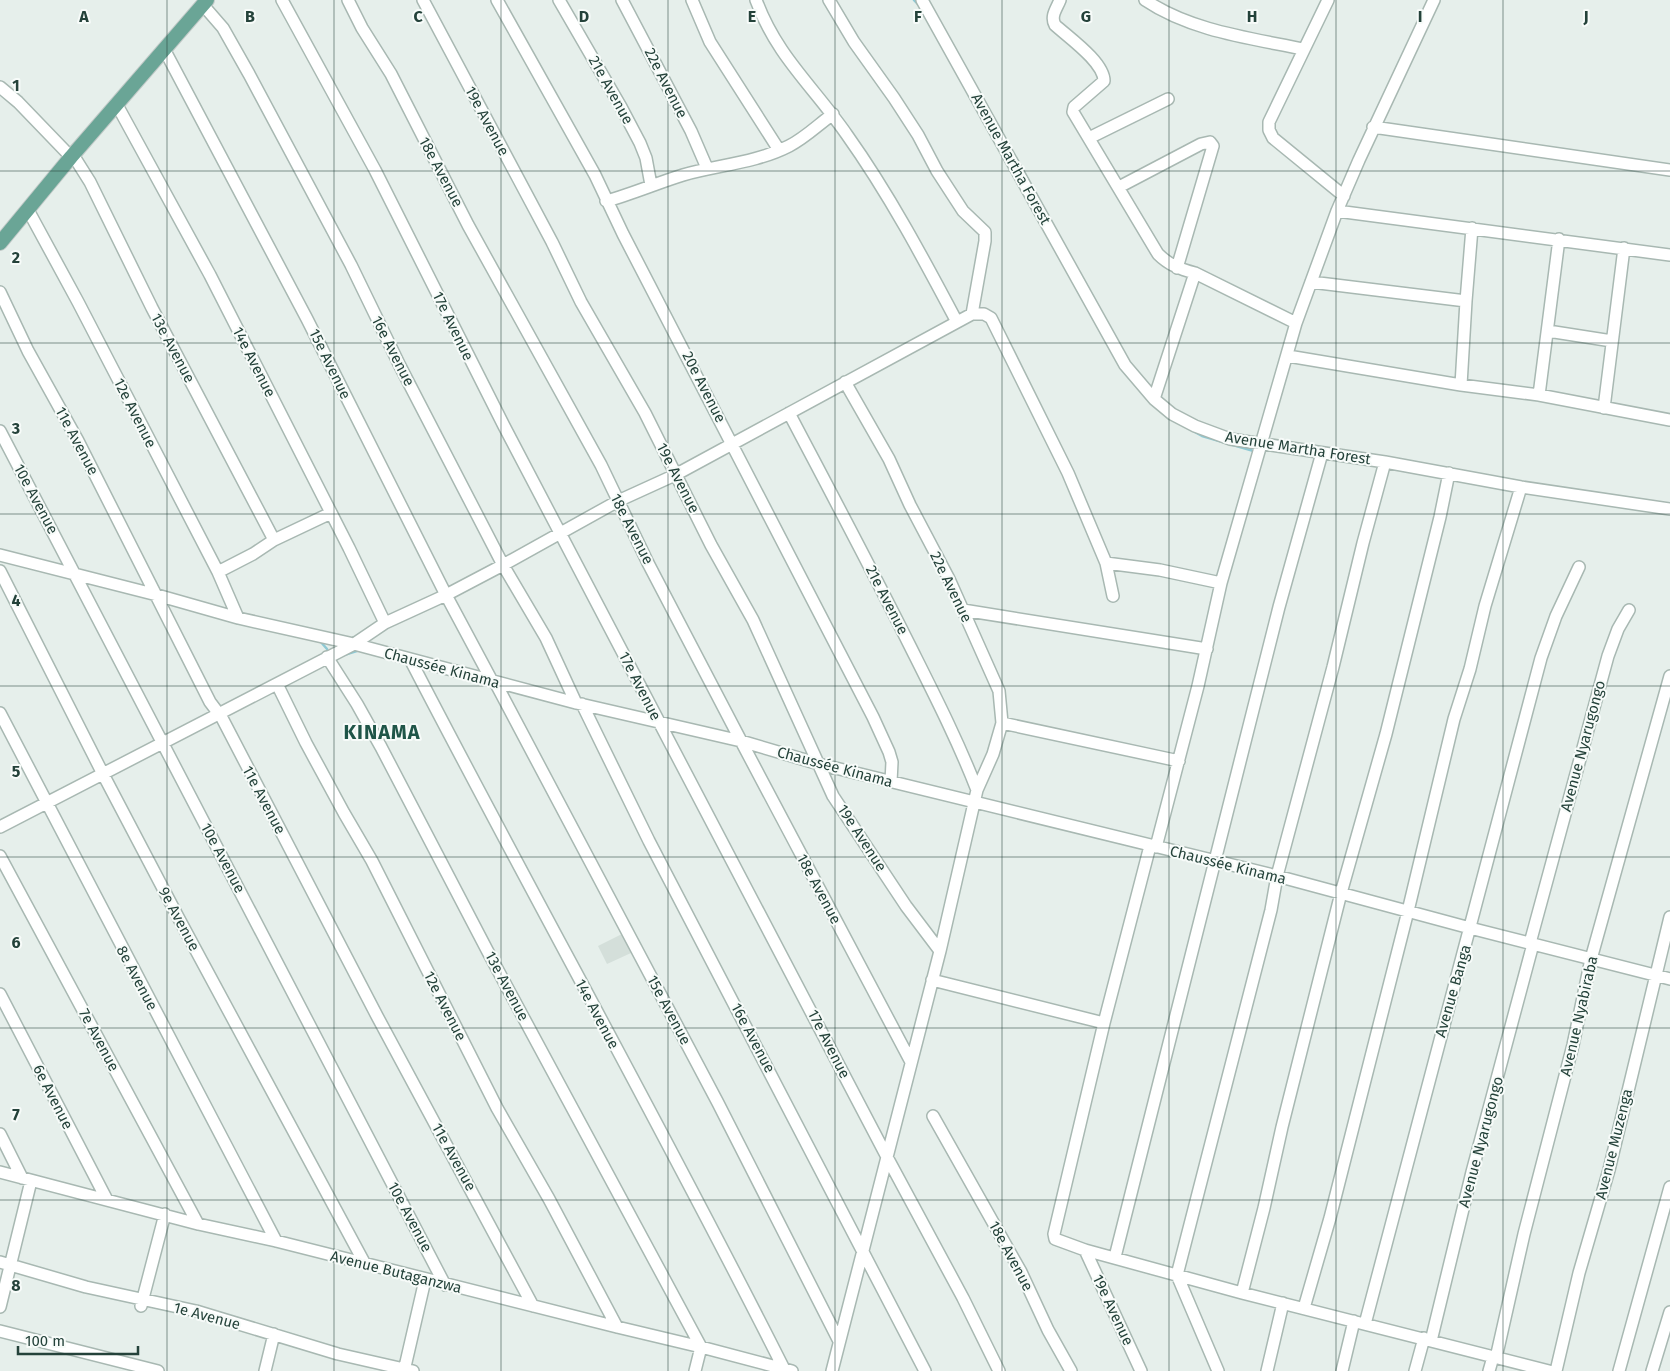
<svg xmlns="http://www.w3.org/2000/svg" width="1670" height="1371" font-family="'Fira Sans',sans-serif">
	<style>
		.built { fill: #d4dfda }
		.lines { fill: none; stroke-linecap: round; stroke-linejoin: round }
		.stream { stroke: #8ec9d4; stroke-width: 2.5 }
		.minor-casing { stroke: #a8b8b2; stroke-width: 14 }
		.major-casing { stroke: #c2cac8; stroke-width: 16 }
		.minor { stroke: #fff; stroke-width: 11 }
		.major { stroke: #6aa596; stroke-width: 14 }
		.grid { fill: none; stroke: #24423a; stroke-width: 1; stroke-opacity: 0.55 }
		.labels { text-anchor: middle; stroke-width: 4; stroke-linejoin: round; paint-order: stroke }
		.street-label { font-size: 15px; fill: #24423a; stroke: #f7fbf9 }
		.district-label { font-size: 20px; font-weight: bold; letter-spacing: 1px; fill: #1f5548; stroke: #f7fbf9 }
		.grid-label { font-size: 16px; text-anchor: middle; font-weight: bold; fill: #24423a; stroke: #f7fbf9; stroke-width: 4; stroke-linejoin: round; paint-order: stroke }
	</style>
	<rect width="100%" height="100%" fill="#e6efeb"/>
	<path class="built" d="M622,934L631,953L607,964L598,946Z"/>
	<g class="lines">
		<path class="stream" d="M914,0L920,6
			M1193,431L1202,436L1257,452
			M320,641L327,649
			M344,655L360,650"/>
		<g class="minor-casing">
			<path id="minor" d="M282,0L375,170L504,426L887,1157L963,1298L999,1371
				M348,0L362,28L391,74L468,225L601,465L648,563L741,741L911,1062
				M423,0L552,242L581,302L645,413L711,545L753,620L833,796L906,906L940,951
				M497,0L595,175L623,234L873,717L889,752L892,762L891,782
				M559,0L621,107L640,143L646,158L651,185
				M622,0L691,131L707,168
				M692,0L710,42L779,150
				M756,0C777,57 814,87 847,135C889,194 923,258 957,322
				M829,0L854,42L894,98L918,135L937,171L963,211L985,232V241L972,314
				M922,0L1125,365L1154,399L1172,414L1195,426L1230,439L1385,462L1521,487L1670,509
				M1060,0C1057,8 1050,16 1055,25C1068,37 1104,62 1104,81L1074,107L1073,112L1158,254C1169,265 1180,269 1195,273L1296,323
				M1145,0C1191,31 1250,38 1303,49
				M1328,0L1269,122V130L1273,138L1344,196
				M203,5L223,28L249,74L351,265L400,366L503,565L546,638L576,703
				M164,49L307,319L446,595L492,681
				M0,87L18,102L71,157
				M117,105L210,275L349,548L385,623
				M1373,127L1670,170
				M1089,138L1168,99
				M73,155L90,182L152,308L274,540
				M1119,187L1201,144L1210,142L1213,146L1177,268
				M606,201C632,194 657,183 683,175C718,165 756,163 789,146C805,138 819,124 833,114
				M28,210L78,302L218,572L238,618
				M1337,211L1670,255
				M1311,282L1466,301
				M0,292L28,351L78,441L210,702L222,718L377,1016L533,1306
				M1548,331L1612,341
				M1288,356L1461,385L1539,395L1670,420
				M1461,385L1466,301L1472,228
				M1539,395L1559,239
				M1154,399L1195,273
				M1604,408L1624,248
				M789,413C830,491 871,568 910,646C934,694 958,741 977,790
				M0,431L445,1285
				M0,555L157,595L238,618L354,644L576,703L741,741L819,764L1277,876L1470,928L1670,979
				M1106,563L1160,570L1221,583
				M0,571L104,776L178,917L365,1264
				M218,572L253,554L274,540L331,513
				M963,610L1207,649
				M327,657L357,704L381,747L487,950L701,1347L695,1371
				M410,659C533,897 664,1130 784,1369
				M495,682L718,1103L839,1341
				M277,684L306,743L344,813L372,861L497,1108L549,1199L617,1327
				M582,704L649,841L925,1371
				M0,713L276,1241
				M1002,723L1179,761
				M0,827L354,644L385,623L446,595L503,565L618,501L675,475L972,314H984L991,318L1068,473L1106,563L1113,596
				M1150,846L1104,1023L1054,1234L1055,1239L1085,1250L1242,1293L1549,1371
				M1156,847L1198,686L1221,583L1296,323L1337,211L1359,160L1434,0
				M0,856L198,1224
				M1530,943L1608,656L1618,629L1629,610
				M932,980L1104,1023
				M0,994L107,1200
				M933,1116L1021,1272L1048,1330L1071,1371
				M0,1134L22,1178
				M0,1172L198,1224L276,1241L617,1327L701,1347L792,1371
				M1085,1250L1141,1371
				M1115,1257L1279,607L1322,453
				M0,1262L86,1287L196,1311L338,1354L413,1371
				M1242,1293L1264,1208L1282,1127L1341,893L1386,734L1440,517L1449,473
				M141,1306L165,1214
				M0,1307L31,1181
				M1304,1308L1330,1218L1408,911L1454,719L1470,669L1485,606L1521,487
				M1365,1324L1541,658L1556,616L1579,567
				M0,1331L158,1371
				M1431,1341L1472,1172L1533,944
				M1496,1358L1524,1234L1573,1045L1591,959L1670,676
				M265,1371L274,1334
				M404,1371L425,1280
				M832,1371L940,951L977,790L993,754L1002,723L999,691L949,579L910,505L889,459L845,382
				M1218,1371L1177,1275L1271,910L1277,876L1333,667L1363,543L1385,462
				M1267,1371L1283,1303
				M1342,1371L1354,1321
				M1415,1371L1424,1338
				M1489,1371L1493,1357
				M1556,1371L1579,1273L1609,1170L1670,917
				M1619,1371L1670,1187
				M1652,1371L1670,1312"/>
		</g>
		<g class="major-casing">
			<path id="major" d="M0,243L71,157L207,0"/>
		</g>
		<use href="#minor" class="minor"/>
		<use href="#major" class="major"/>
	</g>
	<path class="grid" d="M167,0V1371M334,0V1371M501,0V1371M668,0V1371M835,0V1371M1002,0V1371M1169,0V1371M1336,0V1371M1503,0V1371M0,171H1670M0,343H1670M0,514H1670M0,686H1670M0,857H1670M0,1028H1670M0,1200H1670"/>
	<g class="labels">
		<g class="street-label">
			<text transform="translate(666 83) rotate(63)" y="5">22e Avenue</text>
			<text transform="translate(611 90) rotate(61)" y="5">21e Avenue</text>
			<text transform="translate(487 121) rotate(62)" y="5">19e Avenue</text>
			<text transform="translate(1011 159) rotate(61)" y="5">Avenue Martha Forest</text>
			<text transform="translate(441 172) rotate(62)" y="5">18e Avenue</text>
			<text transform="translate(453 326) rotate(64)" y="5">17e Avenue</text>
			<text transform="translate(173 348) rotate(62)" y="5">13e Avenue</text>
			<text transform="translate(393 351) rotate(63)" y="5">16e Avenue</text>
			<text transform="translate(254 362) rotate(63)" y="5">14e Avenue</text>
			<text transform="translate(330 364) rotate(64)" y="5">15e Avenue</text>
			<text transform="translate(704 387) rotate(63)" y="5">20e Avenue</text>
			<text transform="translate(135 413) rotate(63)" y="5">12e Avenue</text>
			<text transform="translate(77 441) rotate(62)" y="5">11e Avenue</text>
			<text transform="translate(1298 448) rotate(9)" y="5">Avenue Martha Forest</text>
			<text transform="translate(678 478) rotate(63)" y="5">19e Avenue</text>
			<text transform="translate(36 499) rotate(62)" y="5">10e Avenue</text>
			<text transform="translate(632 529) rotate(63)" y="5">18e Avenue</text>
			<text transform="translate(951 587) rotate(64)" y="5">22e Avenue</text>
			<text transform="translate(887 600) rotate(63)" y="5">21e Avenue</text>
			<text transform="translate(442 668) rotate(15)" y="5">Chaussée Kinama</text>
			<text transform="translate(640 686) rotate(63)" y="5">17e Avenue</text>
			<text transform="translate(1583 746) rotate(-75)" y="5">Avenue Nyarugongo</text>
			<text transform="translate(835 767) rotate(15)" y="5">Chaussée Kinama</text>
			<text transform="translate(264 800) rotate(62)" y="5">11e Avenue</text>
			<text transform="translate(862 838) rotate(57)" y="5">19e Avenue</text>
			<text transform="translate(223 858) rotate(62)" y="5">10e Avenue</text>
			<text transform="translate(1228 865) rotate(14)" y="5">Chaussée Kinama</text>
			<text transform="translate(819 889) rotate(62)" y="5">18e Avenue</text>
			<text transform="translate(179 919) rotate(62)" y="5">9e Avenue</text>
			<text transform="translate(137 978) rotate(62)" y="5">8e Avenue</text>
			<text transform="translate(507 986) rotate(62)" y="5">13e Avenue</text>
			<text transform="translate(1453 991) rotate(-74)" y="5">Avenue Banga</text>
			<text transform="translate(445 1006) rotate(63)" y="5">12e Avenue</text>
			<text transform="translate(669 1010) rotate(62)" y="5">15e Avenue</text>
			<text transform="translate(597 1014) rotate(62)" y="5">14e Avenue</text>
			<text transform="translate(1579 1016) rotate(-77)" y="5">Avenue Nyabiraba</text>
			<text transform="translate(753 1038) rotate(62)" y="5">16e Avenue</text>
			<text transform="translate(99 1040) rotate(62)" y="5">7e Avenue</text>
			<text transform="translate(829 1044) rotate(63)" y="5">17e Avenue</text>
			<text transform="translate(53 1097) rotate(63)" y="5">6e Avenue</text>
			<text transform="translate(1481 1142) rotate(-75)" y="5">Avenue Nyarugongo</text>
			<text transform="translate(1614 1144) rotate(-76)" y="5">Avenue Muzenga</text>
			<text transform="translate(454 1157) rotate(61)" y="5">11e Avenue</text>
			<text transform="translate(410 1217) rotate(62)" y="5">10e Avenue</text>
			<text transform="translate(1011 1256) rotate(62)" y="5">18e Avenue</text>
			<text transform="translate(396 1272) rotate(14)" y="5">Avenue Butaganzwa</text>
			<text transform="translate(1113 1310) rotate(65)" y="5">19e Avenue</text>
			<text transform="translate(207 1316) rotate(15)" y="5">1e Avenue</text>
		</g>
		<g class="district-label">
			<text x="382" y="739">KINAMA</text>
		</g>
	</g>
	<g class="grid-label">
		<text x="84" y="22">A</text>
		<text x="250" y="22">B</text>
		<text x="418" y="22">C</text>
		<text x="584" y="22">D</text>
		<text x="752" y="22">E</text>
		<text x="918" y="22">F</text>
		<text x="1086" y="22">G</text>
		<text x="1252" y="22">H</text>
		<text x="1420" y="22">I</text>
		<text x="1586" y="22">J</text>
		<text x="16" y="91">1</text>
		<text x="16" y="263">2</text>
		<text x="16" y="434">3</text>
		<text x="16" y="606">4</text>
		<text x="16" y="777">5</text>
		<text x="16" y="948">6</text>
		<text x="16" y="1120">7</text>
		<text x="16" y="1291">8</text>
	</g>
	<path d="M18 1346v8h120v-8" fill="none" stroke="#24423a" stroke-width="2.5"/>
	<text x="25" y="1346" font-size="15" fill="#24423a" stroke="#f7fbf9" stroke-width="4" paint-order="stroke">100 m</text>
</svg>
